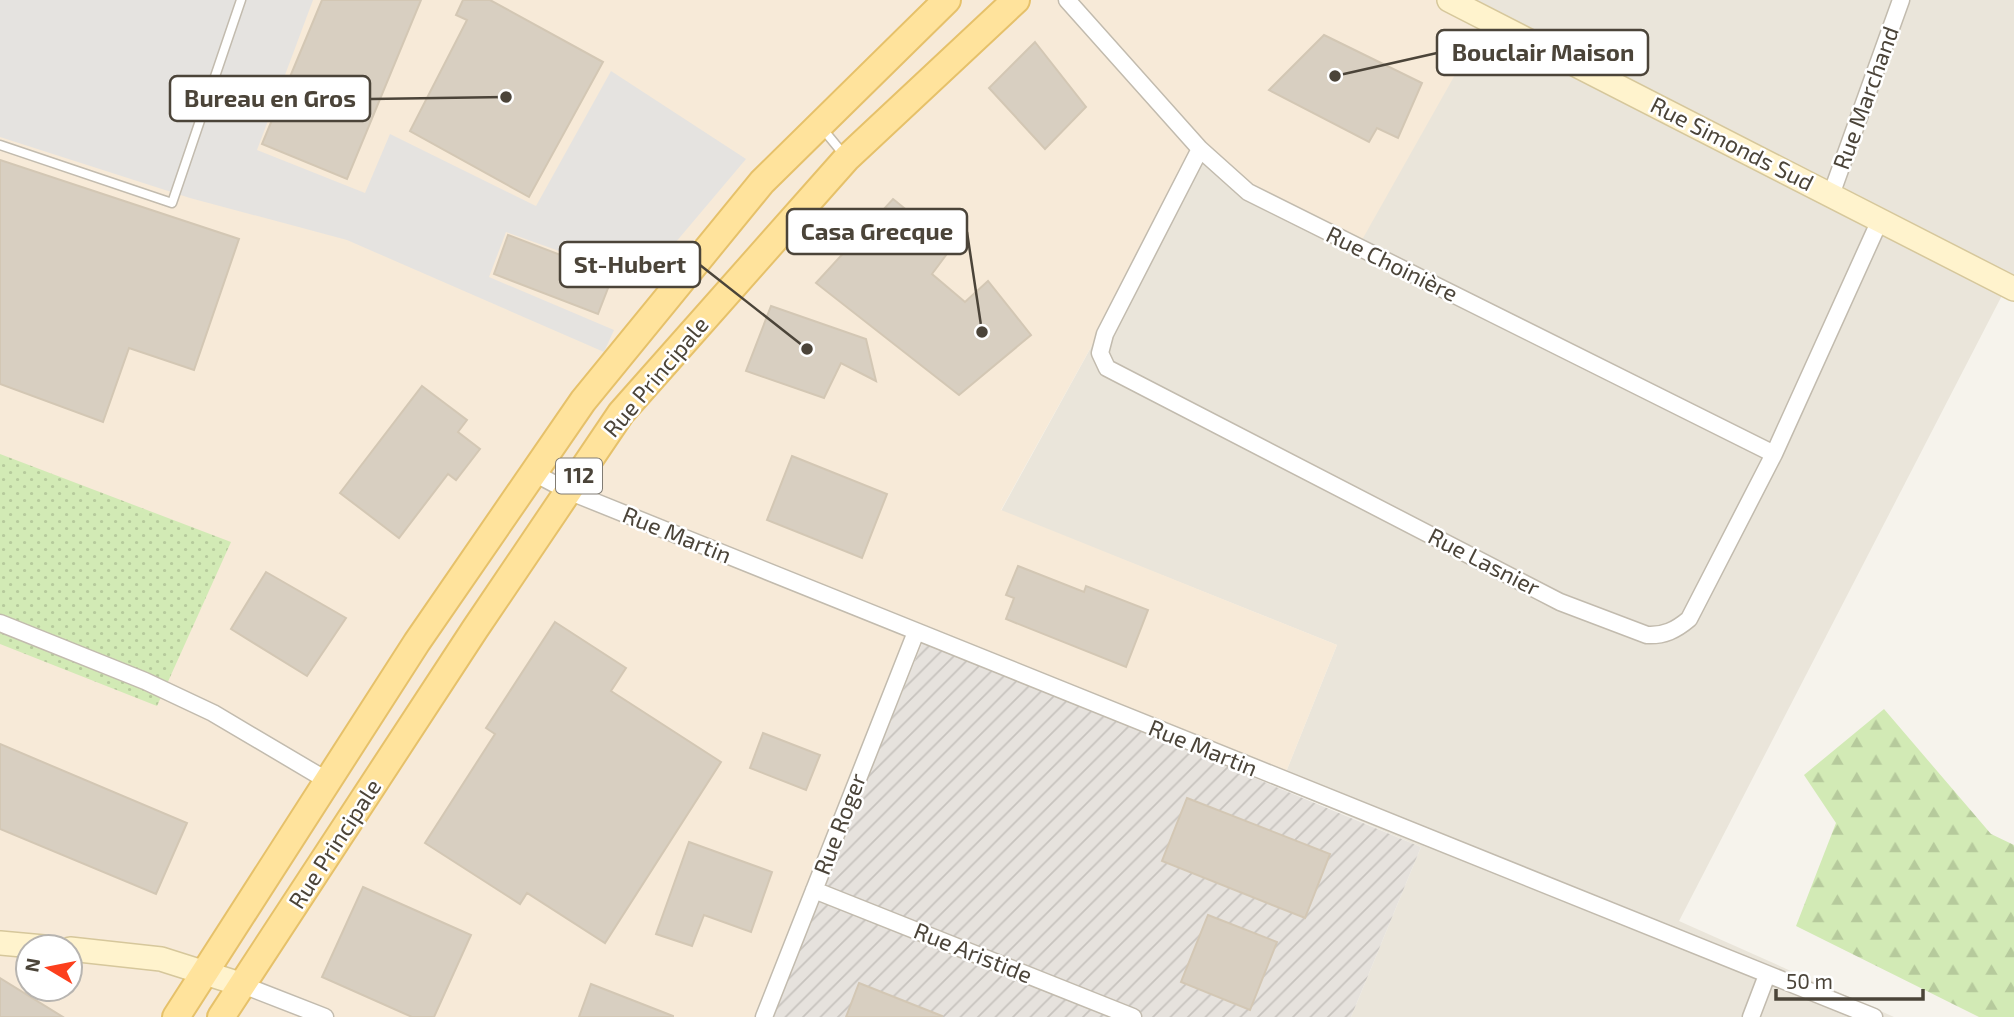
<svg xmlns="http://www.w3.org/2000/svg" width="2014" height="1017" font-family="'Exo 2',sans-serif">
	<style>
		.residential { fill: #eae5da }
		.commercial { fill: #f7ead8; fill-rule: evenodd }
		.industrial { fill: url(#industrial-furrows) }
		.grass { fill: url(#grass-dots) }
		.forest { fill: url(#forest-firs) }
		.parking { fill: #e5e3e0 }
		.building { fill: #d8cfc1; stroke: #d3c7b4; stroke-width: 2 }
		.lines { fill: none; stroke-linecap: round; stroke-linejoin: round }
		.lane-casing { stroke: #c2bbae; stroke-width: 11 }
		.street-casing { stroke: #c2bbae; stroke-width: 19 }
		.secondary-casing { stroke: #d6c79b; stroke-width: 26 }
		.primary-casing { stroke: #e6c16a; stroke-width: 30 }
		.lane { stroke: #fff; stroke-width: 8 }
		.street { stroke: #fff; stroke-width: 16 }
		.secondary { stroke: #fff3cd; stroke-width: 23 }
		.primary { stroke: #ffe39c; stroke-width: 26 }
		.labels { text-anchor: middle; stroke-width: 5; stroke-linejoin: round; paint-order: stroke }
		.shield { fill: #fff; stroke: #817c74; stroke-width: 2 }
		.shield-label { font-size: 21px; font-weight: bold; fill: #4b4439 }
		.street-label { font-size: 23px; fill: #4b4439; stroke: #fff }
		.leader { fill: none; stroke: #4b4439; stroke-width: 2.5 }
		.callout-dot { fill: #4b4439; stroke: #fff; stroke-width: 2.5 }
		.callout { fill: #fff; stroke: #4b4439; stroke-width: 2.5 }
		.callout-label { font-size: 24px; text-anchor: middle; font-weight: bold; fill: #4b4439 }
	</style>
	<defs>
		<pattern id="industrial-furrows" width="10" height="10" patternUnits="userSpaceOnUse" patternTransform="scale(1.75)"><rect width="10" height="10" fill="#e6e2dd"/><path d="M-1 1l2-2M0 10L10 0M9 11l2-2" fill="none" stroke="#c7c3be"/></pattern>
		<pattern id="grass-dots" width="8" height="8" patternUnits="userSpaceOnUse" patternTransform="scale(1.75)"><rect width="8" height="8" fill="#d2eab5"/><path d="M2 2h.1M6 6h.1" fill="none" stroke="#b6ca9c" stroke-width="1.8" stroke-linecap="round"/></pattern>
		<pattern id="forest-firs" width="22" height="20" patternUnits="userSpaceOnUse" patternTransform="scale(1.75)"><rect width="22" height="20" fill="#d2eab5"/><path d="M5 1l3.5 6h-7zM16 11l3.5 6h-7z" fill="#b6ca9c"/></pattern>
	</defs>
	<rect width="100%" height="100%" fill="#f6f3ec"/>
	<path class="residential" d="M1449,0H2014V278H2011L1679,921L1894,1017H1351L1421,847L1280,787L1337,645L1001,511L1200,149Z"/>
	<path class="commercial" d="M0,0H1449L1487,18L1358,247L1248,192L1200,150L1001,510L1337,645L1280,787L923,641L814,890L764,1017H0ZM28,947H70V989H28Z"/>
	<path class="industrial" d="M923,641L1421,847L1351,1017H771Z"/>
	<path class="grass" d="M0,454L231,542L157,706L0,644Z"/>
	<path class="forest" d="M1884,709L1991,834L2014,845V1017H1979L1796,926L1836,823L1804,775Z"/>
	<path class="parking" d="M0,0H313L257,150L365,193L390,134L536,206L611,71L746,159L643,281L506,232L489,277L614,330L604,352L347,240L190,198L0,137Z"/>
	<path class="building" d="M322,0H421L347,179L262,144Z
		M463,0H490L603,62L529,197L410,131L467,20L456,15Z
		M1324,35L1422,83L1398,138L1377,128L1369,142L1269,90Z
		M1035,42L1086,107L1045,149L989,88Z
		M0,160L239,239L194,370L129,348L103,422L0,384Z
		M893,199L952,247L932,274L965,302L988,281L1031,335L959,395L816,283Z
		M508,235L613,275L598,314L494,274Z
		M771,306L866,339L876,381L841,363L824,398L746,371Z
		M422,386L467,420L458,432L480,449L456,480L448,474L399,538L340,493Z
		M792,456L887,494L862,558L767,520Z
		M1018,566L1084,592L1086,586L1148,610L1126,667L1006,619L1014,598L1006,595Z
		M266,572L346,618L307,676L231,629Z
		M555,622L626,668L611,691L721,762L605,943L527,893L520,904L425,843L495,734L486,728Z
		M763,733L820,755L806,790L750,768Z
		M0,744L187,823L156,894L0,829Z
		M1187,798L1330,854L1305,918L1162,861Z
		M689,842L772,872L751,932L704,915L692,946L656,934Z
		M363,887L471,935L434,1017H412L322,977Z
		M1208,915L1277,942L1250,1010L1181,982Z
		M0,978L63,1017H0Z
		M859,983L942,1016V1017H846Z
		M591,984L673,1016V1017H579Z"/>
	<g class="lines">
		<g class="lane-casing">
			<path id="lane" d="M822,128L845,156
				M0,145L172,203L241,0"/>
		</g>
		<g class="street-casing">
			<path id="street" d="M1067,0L1200,149L1248,192L1774,454
				M1200,149L1105,334L1100,353L1107,368L1560,602L1647,635C1664,636 1676,630 1689,619L1774,454L1880,220
				M1831,195L1901,0
				M534,473L568,491L1874,1017
				M0,623L145,681L213,713L328,781
				M814,890L1133,1017
				M243,985L325,1017
				M764,1017L916,632
				M1751,1017L1767,975"/>
		</g>
		<g class="secondary-casing">
			<path id="secondary" d="M1449,0L2014,289
				M0,943L44,947
				M70,949L161,959L243,985"/>
		</g>
		<g class="primary-casing">
			<path id="primary" d="M176,1017L417,642L583,401L762,182L947,0
				M221,1017L475,629L621,413L847,158L1016,0"/>
		</g>
		<use href="#lane" class="lane"/>
		<use href="#street" class="street"/>
		<use href="#secondary" class="secondary"/>
		<use href="#primary" class="primary"/>
	</g>
	<g class="labels">
		<rect class="shield" x="556" y="458.5" width="46" height="35" rx="5"/>
		<g class="shield-label">
			<text x="579" y="483">112</text>
		</g>
		<g class="street-label">
			<text transform="translate(1866 98) rotate(-70)" y="8">Rue Marchand</text>
			<text transform="translate(1732 144) rotate(27)" y="8">Rue Simonds Sud</text>
			<text transform="translate(1392 264) rotate(26)" y="8">Rue Choinière</text>
			<text transform="translate(656 377) rotate(-50)" y="8">Rue Principale</text>
			<text transform="translate(677 535) rotate(22)" y="8">Rue Martin</text>
			<text transform="translate(1484 562) rotate(27)" y="8">Rue Lasnier</text>
			<text transform="translate(1203 748) rotate(22)" y="8">Rue Martin</text>
			<text transform="translate(840 824) rotate(-69)" y="8">Rue Roger</text>
			<text transform="translate(335 844) rotate(-57)" y="8">Rue Principale</text>
			<text transform="translate(973 953) rotate(22)" y="8">Rue Aristide</text>
		</g>
	</g>
	<path class="leader" d="M1335 76L1437 53M506 97L370 99M982 332L967 232M807 349L700 265"/>
	<g class="callout-dot">
		<circle cx="1335" cy="76" r="7"/>
		<circle cx="506" cy="97" r="7"/>
		<circle cx="982" cy="332" r="7"/>
		<circle cx="807" cy="349" r="7"/>
	</g>
	<g class="callout">
		<rect x="1437" y="30" width="211" height="45" rx="7"/>
		<rect x="170" y="76" width="200" height="45" rx="7"/>
		<rect x="787" y="209" width="180" height="45" rx="7"/>
		<rect x="560" y="242" width="140" height="45" rx="7"/>
	</g>
	<g class="callout-label">
		<text x="1543" y="61">Bouclair Maison</text>
		<text x="270" y="107">Bureau en Gros</text>
		<text x="877" y="240">Casa Grecque</text>
		<text x="630" y="273">St-Hubert</text>
	</g>
	<g transform="translate(49 968) rotate(280)"><circle r="33" fill="#ffffff" stroke="#b7b4b0" stroke-width="2"/>
	<path d="M0-5L12 26L0 18L-12 26Z" fill="#fc3f1d"/>
	<text y="-10" font-size="19" font-weight="bold" text-anchor="middle" fill="#4b4439">N</text>
	</g>
	<path d="M1776 989v10h147v-10" fill="none" stroke="#4b4439" stroke-width="3.5"/>
	<text x="1786" y="989" font-size="21" fill="#4b4439" stroke="#ffffff" stroke-width="5" paint-order="stroke">50 m</text>
</svg>
